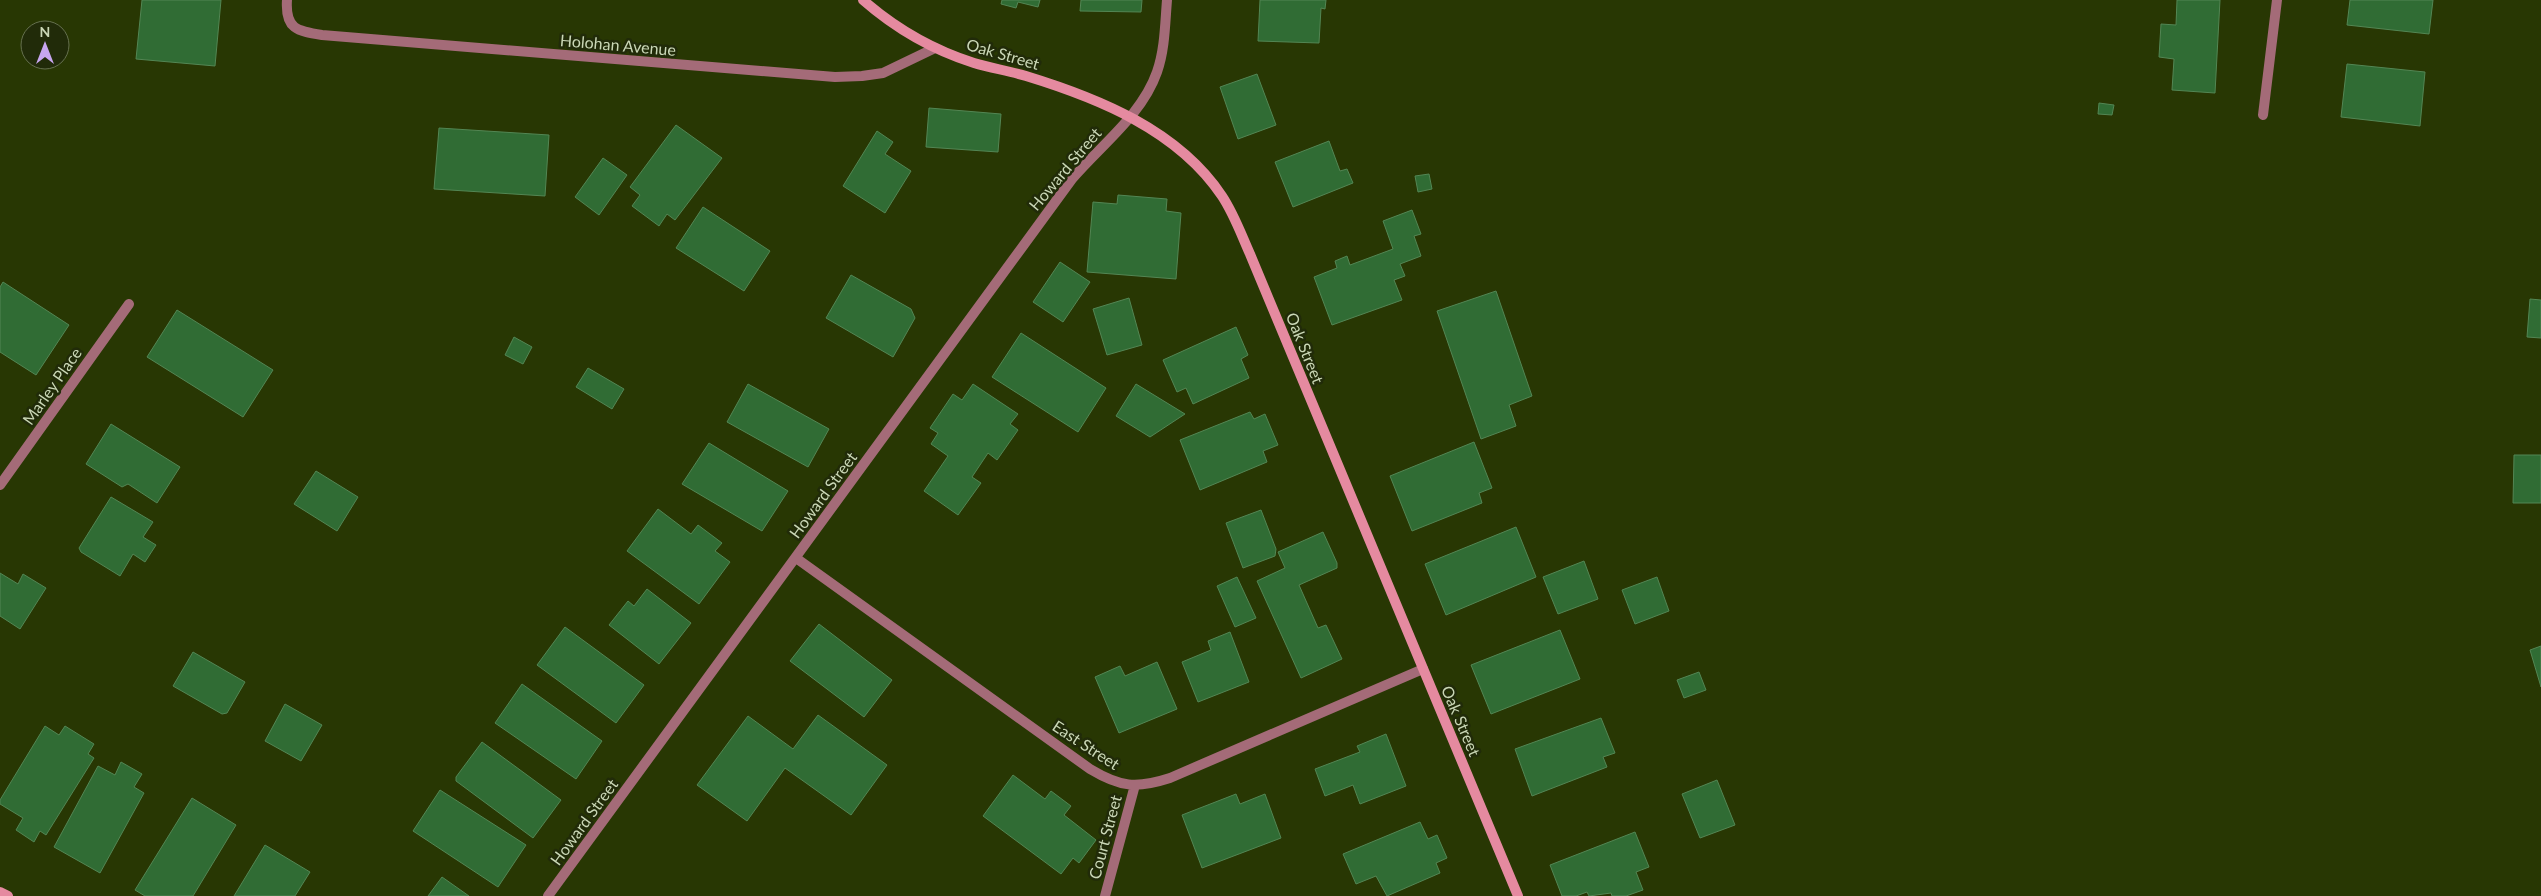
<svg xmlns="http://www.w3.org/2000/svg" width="2541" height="896" font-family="Lato,sans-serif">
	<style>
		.building { fill: #306c34; stroke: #538654 }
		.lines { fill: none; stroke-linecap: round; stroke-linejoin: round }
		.street { stroke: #a46b78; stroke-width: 10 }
		.secondary { stroke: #e58aa0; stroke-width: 10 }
		.labels { text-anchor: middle; stroke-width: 5; stroke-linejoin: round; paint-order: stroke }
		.street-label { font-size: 16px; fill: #cad7b6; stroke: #212b09 }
	</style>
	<rect width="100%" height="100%" fill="#283703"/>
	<path class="building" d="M142,0H221L215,66L136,59Z
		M1002,0H1040L1038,7L1018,2L1016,8L1001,4Z
		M1081,0H1142L1141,12L1080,11Z
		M1260,0H1326L1325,9L1321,8L1319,43L1258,41Z
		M2177,0H2220L2215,93L2172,90L2174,59L2159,57L2161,24L2176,25Z
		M2350,0H2433L2429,34L2347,25Z
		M2347,64L2425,72L2420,126L2341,117Z
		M1257,74L1276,125L1238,139L1220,87Z
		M2099,103L2114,105L2112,115L2098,114Z
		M929,108L1001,114L998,152L926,147Z
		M676,125L722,158L675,220L667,214L659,226L632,206L640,195L630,187Z
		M439,128L549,135L545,196L434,189Z
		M877,131L893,142L885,154L911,171L885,213L843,186Z
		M1329,141L1340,171L1347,169L1353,183L1293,207L1275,162Z
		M603,158L627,175L599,215L575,197Z
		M1429,174L1432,189L1418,192L1415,176Z
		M1118,195L1167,199L1166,211L1181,213L1176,279L1087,272L1093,202L1117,204Z
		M703,207L770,251L744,291L676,248Z
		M1412,210L1421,234L1414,236L1421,256L1400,264L1405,276L1394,280L1402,300L1332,325L1314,277L1337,268L1335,261L1347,256L1350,265L1393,249L1383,221Z
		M1060,262L1090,282L1063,322L1033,302Z
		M851,275L911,309L915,318L893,357L826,318Z
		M3,282L69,325L36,375L0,352V287Z
		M1496,291L1532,396L1509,405L1516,426L1481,439L1437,311Z
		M1129,298L1142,345L1107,355L1093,309Z
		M2530,299L2541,300V338L2527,337Z
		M177,310L273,370L243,417L147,357Z
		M1236,327L1248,355L1241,359L1249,378L1193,404L1186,388L1177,392L1163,360Z
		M1021,333L1106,388L1078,432L992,377Z
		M514,337L532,347L523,364L505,355Z
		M588,368L624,389L612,409L576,387Z
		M748,384L829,429L808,467L727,422Z
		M973,384L1018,414L1010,424L1018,430L997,460L988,453L972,477L981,483L958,515L924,491L948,456L931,444L938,433L930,428L953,394L962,400Z
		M1136,384L1185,414L1150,437L1116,416Z
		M1250,412L1254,419L1265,414L1278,445L1263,451L1267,462L1200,490L1180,440Z
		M111,424L180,467L157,503L128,484L122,487L86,464Z
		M1474,442L1492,488L1479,493L1482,503L1412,531L1390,476Z
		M709,443L788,491L762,531L682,484Z
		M2514,455H2541V503H2513Z
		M316,471L358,497L337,531L294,504Z
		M111,497L153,522L143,537L156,545L145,562L133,554L120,576L81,552L79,548Z
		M658,509L691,534L698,525L722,543L715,551L730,562L699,604L627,551Z
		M1261,510L1276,549L1275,556L1243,568L1226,523Z
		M1516,527L1536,577L1446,615L1425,564Z
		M1323,532L1337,563V568L1299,585L1318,628L1326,625L1342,659L1301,678L1257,581L1285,568L1278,552Z
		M1584,561L1598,599L1558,614L1543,577Z
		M0,573L18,584L23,574L46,588L20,629L0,616Z
		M1237,577L1256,618L1235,627L1217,586Z
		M1657,577L1669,611L1635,624L1622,590Z
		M647,589L691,623L659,664L609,625L628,601L634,606Z
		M819,624L892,680L864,717L790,661Z
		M565,627L644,685L616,723L537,665Z
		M1560,630L1580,679L1491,714L1471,665Z
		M1230,632L1249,682L1198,702L1182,662L1211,650L1208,641Z
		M2541,646V687L2530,650Z
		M193,652L245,682L227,713L222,714L173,686Z
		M1157,662L1177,709L1119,733L1095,677L1120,666L1125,676Z
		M1699,672L1706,690L1684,698L1677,680Z
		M522,684L602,741L576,779L495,723Z
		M285,704L322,725L301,761L265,741Z
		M818,715L887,765L851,815L785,768L747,821L697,785L748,716L793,749Z
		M1601,718L1615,753L1603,757L1607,767L1532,796L1515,749Z
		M45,726L59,735L65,726L94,744L88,754L94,758L46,835L40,831L34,842L16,830L23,818L0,804V800Z
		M1386,734L1406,786L1360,804L1353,785L1325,796L1315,769L1360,752L1357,746Z
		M482,742L561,800L533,838L456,781V777Z
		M121,762L142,774L134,787L144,793L100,873L54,847L98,766L115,775Z
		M1013,775L1045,799L1051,791L1071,806L1064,815L1096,840L1079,863L1073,858L1061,874L983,816Z
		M1717,780L1735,825L1700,838L1682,794Z
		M440,790L526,845L498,887L413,831Z
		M1236,794L1240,804L1265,794L1281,838L1202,868L1182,815Z
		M192,798L236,825L193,896H145L135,890Z
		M1420,822L1428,839L1437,835L1447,858L1436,863L1440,873L1387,896L1376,876L1356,884L1343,854Z
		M1635,832L1649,867L1636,872L1643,890L1626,896H1612L1611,893L1589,896L1587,892L1576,896H1562L1550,865Z
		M265,845L310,872L295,896H234Z
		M442,877L469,896H428Z"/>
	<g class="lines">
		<path class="street" d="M287,0C285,29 297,31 322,35L835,77L862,76L883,73L935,48
			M2263,115L2277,0
			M0,485L129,304
			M796,558L1090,769C1120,787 1136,789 1170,778L1423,669
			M548,896L1072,179C1101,145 1142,115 1157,72C1165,49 1165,24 1167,0
			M1105,896L1135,785"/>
		<path class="secondary" d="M863,0C895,28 933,50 974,63C991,68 1009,71 1026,76C1098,98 1178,130 1222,196C1234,214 1241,234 1250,254L1518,896
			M0,892L8,896"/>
	</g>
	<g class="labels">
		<g class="street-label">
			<text transform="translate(618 45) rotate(5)" y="6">Holohan Avenue</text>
			<text transform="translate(1003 54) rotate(16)" y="6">Oak Street</text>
			<text transform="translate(1065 169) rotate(-50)" y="6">Howard Street</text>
			<text transform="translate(1305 348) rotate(68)" y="6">Oak Street</text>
			<text transform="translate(52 386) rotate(-55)" y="6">Marley Place</text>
			<text transform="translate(823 495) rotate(-54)" y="6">Howard Street</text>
			<text transform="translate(1461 721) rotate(67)" y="6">Oak Street</text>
			<text transform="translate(1086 745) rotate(33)" y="6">East Street</text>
			<text transform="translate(584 822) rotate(-54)" y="6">Howard Street</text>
			<text transform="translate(1105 837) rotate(-75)" y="6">Court Street</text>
		</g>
	</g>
	<g transform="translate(45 45)"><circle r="24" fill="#212b09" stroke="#65704e"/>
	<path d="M0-4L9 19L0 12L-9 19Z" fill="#c7a6ef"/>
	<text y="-8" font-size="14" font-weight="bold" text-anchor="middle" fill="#cad7b6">N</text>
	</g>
</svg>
